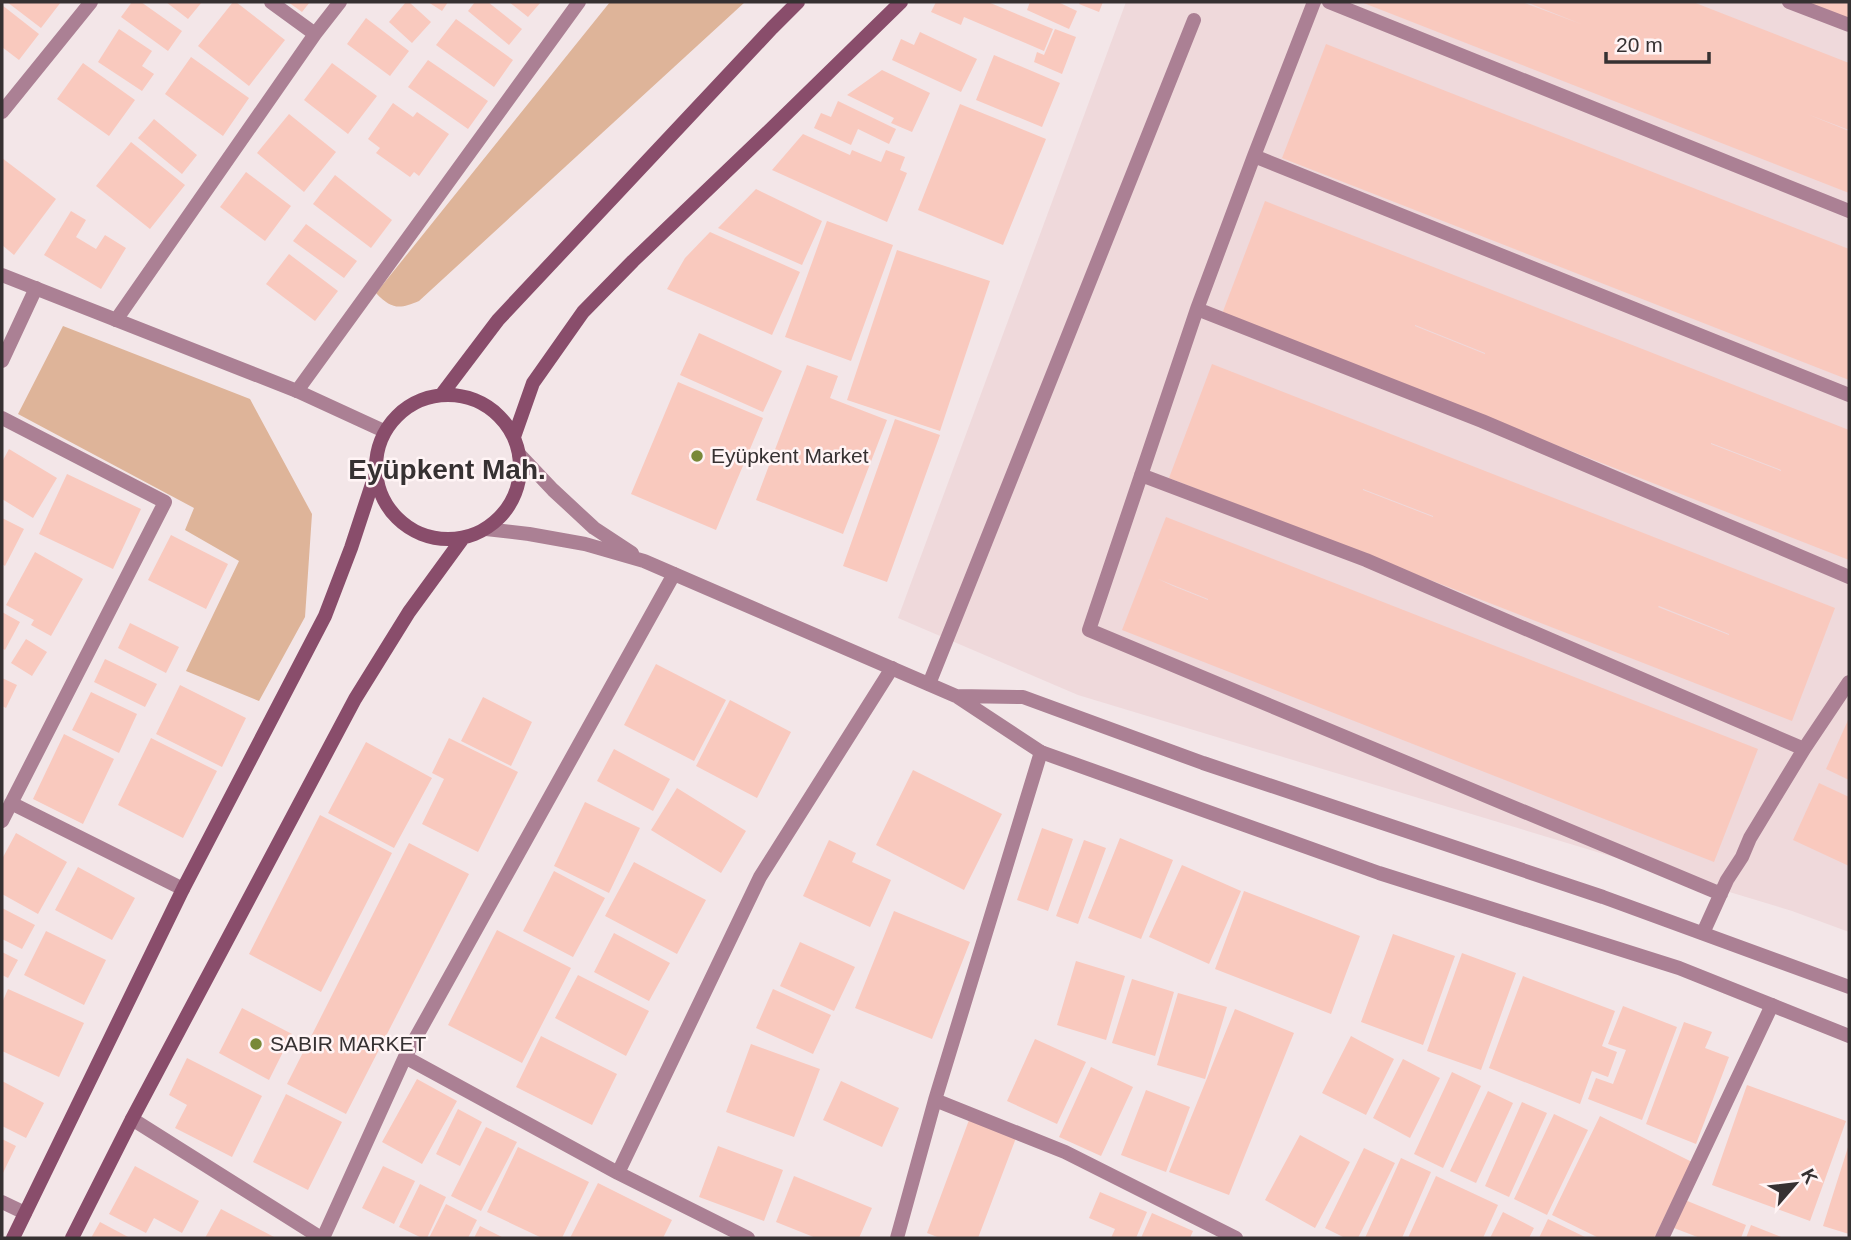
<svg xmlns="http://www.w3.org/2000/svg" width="1851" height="1240" font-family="Arial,sans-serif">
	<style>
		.built { fill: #efd9db }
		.green { fill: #deb499 }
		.building { fill: #f9c9be; fill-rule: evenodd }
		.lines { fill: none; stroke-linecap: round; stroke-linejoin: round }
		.service { stroke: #ab8094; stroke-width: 14 }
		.minor { stroke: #ab8094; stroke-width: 14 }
		.tertiary { stroke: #ab8094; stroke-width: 14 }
		.secondary { stroke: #894d6b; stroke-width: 14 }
		.poi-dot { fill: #798938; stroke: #fff4f5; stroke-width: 2.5 }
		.labels { text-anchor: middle; stroke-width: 5; stroke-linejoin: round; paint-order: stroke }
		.poi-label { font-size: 21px; fill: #363132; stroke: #fff4f5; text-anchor: start }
		.district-label { font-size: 28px; font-weight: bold; fill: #363132; stroke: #fff4f5 }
	</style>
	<rect width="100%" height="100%" fill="#f3e6e8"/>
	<path class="built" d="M1126,2H1849V932L1792,911L1078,695L898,618Z"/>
	<path class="green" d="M610,2H745L419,301C400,309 392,310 376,293Z
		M63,326L250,399L312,514L305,617L259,701L186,671L239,561L185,530L194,508L18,414Z"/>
	<path class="building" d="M7,2H61L41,28Z
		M132,2H141L182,31L168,51L121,17Z
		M166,2H202L188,19Z
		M233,2H236L285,40L249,86L198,46Z
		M288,2H310L302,12Z
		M406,2H409L431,22L412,43L389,22Z
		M428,2H448L442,11Z
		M475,2H488L522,29L509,45L468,11Z
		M509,2H541L528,17Z
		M936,2H988L1053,29L1044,51L964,17L961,25L931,12Z
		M1030,2H1058L1077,11L1069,29L1027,10Z
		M1080,2H1103L1099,12L1079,4Z
		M1361,2H1522L1581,24L1526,2H1693L1716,11L1849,63V130L1807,114L1849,131V193Z
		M1806,2H1849V19Z
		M2,5L39,34L19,60L2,47Z
		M366,18L409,51L390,76L347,44Z
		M456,19L513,60L494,87L436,45Z
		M119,29L152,51L142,66L154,74L142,91L98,62Z
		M1055,29L1076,37L1062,74L1034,62L1037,52L1044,55Z
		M920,32L977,59L961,92L892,60L901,39L914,45Z
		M1326,44L1849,249V380L1282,158Z
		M994,55L1060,83L1042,127L976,100Z
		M191,57L249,98L223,136L165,94Z
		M428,60L488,101L468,129L408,87Z
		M83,63L135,100L109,136L57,99Z
		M332,63L377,96L348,134L304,100Z
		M882,70L930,93L912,132L891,123L894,118L847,95Z
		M838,101L896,129L889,144L858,129L851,145L814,128L821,113L831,117Z
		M393,103L413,117L417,112L449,134L419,176L414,172L410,177L376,153L380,148L368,139Z
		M960,104L1046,139L1003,245L918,210Z
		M289,114L336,152L304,192L257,153Z
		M154,119L197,155L182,174L138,138Z
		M803,134L850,155L852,150L881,162L886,150L905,157L900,170L907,173L887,222L772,170Z
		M131,142L185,185L150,229L96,186Z
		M2,158L56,199L14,255L2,245Z
		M246,172L291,206L265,241L220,207Z
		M335,175L392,220L371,248L313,204Z
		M756,189L822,221L802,265L718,228Z
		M1265,201L1849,430V560L1222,314ZM1415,325L1485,353V354L1415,326ZM1711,443L1781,470V471L1711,444Z
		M71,211L86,220L76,237L96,249L105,235L126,248L101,289L44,255Z
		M827,221L893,245L851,361L785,337Z
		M306,224L357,261L344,278L293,241Z
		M710,232L800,272L772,335L667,289L685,258Z
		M897,250L990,281L940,431L847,400Z
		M289,254L338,291L315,321L266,284Z
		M699,333L782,371L763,412L680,375Z
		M1212,364L1835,608L1792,721L1169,478ZM1363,489L1433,516V517L1363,490ZM1659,606L1729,634V635L1658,607Z
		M807,365L838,376L830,398L887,420L843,534L756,500Z
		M678,382L763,418L716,530L631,494Z
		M895,419L940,435L887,582L843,566Z
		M9,449L57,478L33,518L2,499V462Z
		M67,474L141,509L113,569L39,534Z
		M1166,517L1758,749L1714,862L1122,630ZM1158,579L1208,599V600L1173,586Z
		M2,518L24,529L5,566L2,564Z
		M171,535L228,564L206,609L148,580Z
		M35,552L83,579L51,636L31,625L34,620L6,605Z
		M2,612L20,622L5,650L2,648Z
		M130,623L179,647L166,673L118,648Z
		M26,639L47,652L32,676L11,663Z
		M105,659L157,684L145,707L94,682Z
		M656,664L726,700L694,761L624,725Z
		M2,678L17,685L6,708L2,706Z
		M180,685L246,718L222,767L156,734Z
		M91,692L137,714L119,753L72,730Z
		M483,697L532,722L511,766L461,741Z
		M730,700L791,732L757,798L696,766Z
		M1849,718V780L1826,769Z
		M64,734L114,759L83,824L33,799Z
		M151,738L217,771L183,838L118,805Z
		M449,738L518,772L478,852L422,824L444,779L432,773Z
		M366,742L432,778L394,848L328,813Z
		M614,749L670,779L653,811L597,781Z
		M913,770L1002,814L964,890L876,845Z
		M1819,783L1849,797V866L1793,840Z
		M677,788L746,831L721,873L651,830Z
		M585,802L640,828L609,893L554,866Z
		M320,815L392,853L321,992L249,954Z
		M1042,828L1073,839L1048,911L1017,900Z
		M16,833L67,862L38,914L2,894V859Z
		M1120,838L1173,860L1141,939L1088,918Z
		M829,840L856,853L852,862L891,880L870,927L803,896Z
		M1084,840L1106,848L1078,924L1056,916Z
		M409,843L469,874L346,1114L287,1084Z
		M634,862L706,900L677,954L605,916Z
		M1182,865L1241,891L1209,964L1149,937Z
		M78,867L135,898L112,940L55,910Z
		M554,871L605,898L573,957L523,931Z
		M1244,891L1360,936L1331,1014L1215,969Z
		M2,908L35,925L22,949L2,939Z
		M894,911L970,942L932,1039L855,1008Z
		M497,930L571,968L522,1063L448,1025Z
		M46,931L106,960L84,1005L24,975Z
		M614,933L670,963L649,1001L594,972Z
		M1393,934L1455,956L1423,1045L1361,1022Z
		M800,942L855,967L834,1011L780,986Z
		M2,952L18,960L8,978L2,975Z
		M1462,953L1516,973L1481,1070L1427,1051Z
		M1076,961L1125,976L1106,1040L1057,1025Z
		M578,975L649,1011L626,1056L555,1018Z
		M1523,976L1615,1011L1602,1046L1617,1052L1608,1077L1592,1071L1580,1104L1489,1068Z
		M1132,979L1174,992L1155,1056L1112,1043Z
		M8,989L84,1023L59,1077L2,1051V1003Z
		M773,989L831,1015L813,1054L756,1028Z
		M1178,993L1227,1007L1205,1079L1157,1065Z
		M1623,1006L1677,1027L1642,1120L1588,1099L1596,1078L1613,1084L1626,1050L1608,1044Z
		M242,1008L292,1034L269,1080L219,1053Z
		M1235,1009L1294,1033L1229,1195L1169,1172Z
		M1684,1022L1712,1032L1705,1048L1729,1057L1696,1144L1646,1124Z
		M541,1036L617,1074L592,1125L516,1087Z
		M1351,1036L1394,1059L1366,1115L1322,1093Z
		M1035,1039L1086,1062L1057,1124L1007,1101Z
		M751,1044L820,1069L794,1137L726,1112Z
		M187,1058L262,1096L232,1157L175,1128L187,1105L169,1095Z
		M1403,1059L1440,1078L1410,1138L1373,1118Z
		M1091,1067L1133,1087L1101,1156L1059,1137Z
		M1452,1072L1481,1086L1443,1168L1414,1154Z
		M417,1079L457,1101L422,1164L382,1142Z
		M2,1081L44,1103L26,1138L2,1126Z
		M841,1081L899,1108L882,1147L823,1120Z
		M1747,1085L1846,1121L1810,1221L1712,1185Z
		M1146,1090L1190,1107L1166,1172L1121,1155Z
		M1488,1091L1513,1103L1476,1183L1450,1171Z
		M286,1094L342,1122L308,1190L253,1162Z
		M1522,1102L1547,1113L1509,1197L1485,1186Z
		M458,1109L482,1122L460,1166L436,1154Z
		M1554,1114L1588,1130L1547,1215L1514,1199Z
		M1600,1116L1692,1162L1654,1238H1599L1552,1215Z
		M969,1120L1016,1138L978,1238H940L927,1233Z
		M486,1127L517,1142L481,1211L451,1196Z
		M1300,1135L1350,1162L1315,1228L1265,1200Z
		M2,1139L16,1146L2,1175Z
		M1849,1144V1234L1823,1226Z
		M718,1146L783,1170L764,1221L699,1197Z
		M518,1147L589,1182L562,1238H542L487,1212Z
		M1364,1148L1395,1163L1358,1238H1345L1325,1228Z
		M1401,1158L1431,1172L1402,1238H1365Z
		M135,1166L199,1201L182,1233L154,1218L146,1233L109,1214Z
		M383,1166L415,1181L394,1224L362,1208Z
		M794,1176L872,1208L859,1238H816L776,1222Z
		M1436,1176L1498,1205L1483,1238H1408Z
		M598,1183L672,1220L663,1238H570Z
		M420,1184L446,1197L427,1238H422L399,1227Z
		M1100,1192L1147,1212L1136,1238H1111L1115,1229L1089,1218Z
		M1685,1200L1746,1225L1741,1238H1700L1674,1228Z
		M446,1204L477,1220L468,1238H429Z
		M221,1209L276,1238H205Z
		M1503,1212L1534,1228L1529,1238H1490Z
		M1152,1213L1193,1231L1190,1238H1141Z
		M1548,1219L1587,1238H1539Z
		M100,1222L130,1238H91Z
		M1751,1225L1784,1238H1746Z
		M480,1226L504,1238H474Z"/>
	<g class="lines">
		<path class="service" d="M1314,2L1254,156L1197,309L1089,630L1721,894
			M1329,2L1849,211
			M1789,2L1849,25
			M1254,156L1849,395
			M1197,309L1482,421L1849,577
			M1141,475L1366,560L1804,749
			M929,684L1194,20
			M1703,933L1727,880L1742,857L1750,838L1804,749L1849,682"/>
		<path class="minor" d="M315,34L340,2
			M2,112L91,2
			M116,320L315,34L271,2
			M2,361L36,288
			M297,391L579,2
			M2,418L165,502L2,821
			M11,803L183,889
			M405,1057L618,1173L748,1238
			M935,1100L1065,1152L1236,1238
			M132,1119L321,1238
			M618,1173L760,877L892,668
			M2,1202L25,1213
			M323,1238L405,1057L674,574
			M897,1238L935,1100L1041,752
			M1662,1238L1772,1005"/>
		<path class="tertiary" d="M2,275L297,391L384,431
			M519,454L553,490L594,528L632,553
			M486,529L529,534L585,544L644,561L956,696L1041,752L1379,873L1679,968L1849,1036
			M956,696L1023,697L1203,763L1603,897L1849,987"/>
		<path class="secondary" d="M442,394L498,320L772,28L798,2
			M376 467a72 72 0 1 1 144 0a72 72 0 1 1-144 0Z
			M514,437L533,383L583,312L633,261L772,128L901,2
			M13,1238L183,889L325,616L351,548L375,475
			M72,1238L132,1119L355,699L409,612L463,538"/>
	</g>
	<g class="poi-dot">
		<circle cx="697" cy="456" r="7"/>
		<circle cx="256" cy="1044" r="7"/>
	</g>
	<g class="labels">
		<g class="poi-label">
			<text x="711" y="463">Eyüpkent Market</text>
			<text x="270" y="1051">SABIR MARKET</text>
		</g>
		<g class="district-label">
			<text x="447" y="479">Eyüpkent Mah.</text>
		</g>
	</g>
	<rect width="1851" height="1240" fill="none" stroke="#363132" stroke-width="7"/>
	<g transform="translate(1795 1184) rotate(62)" stroke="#fff4f5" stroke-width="5" paint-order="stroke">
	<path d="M0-5L12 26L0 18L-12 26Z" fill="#363132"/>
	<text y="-10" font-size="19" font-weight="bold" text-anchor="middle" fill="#363132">K</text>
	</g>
	<path d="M1606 52v10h103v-10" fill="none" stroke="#363132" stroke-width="3.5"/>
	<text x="1616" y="52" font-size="21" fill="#363132" stroke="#fff4f5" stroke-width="5" paint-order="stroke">20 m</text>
</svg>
